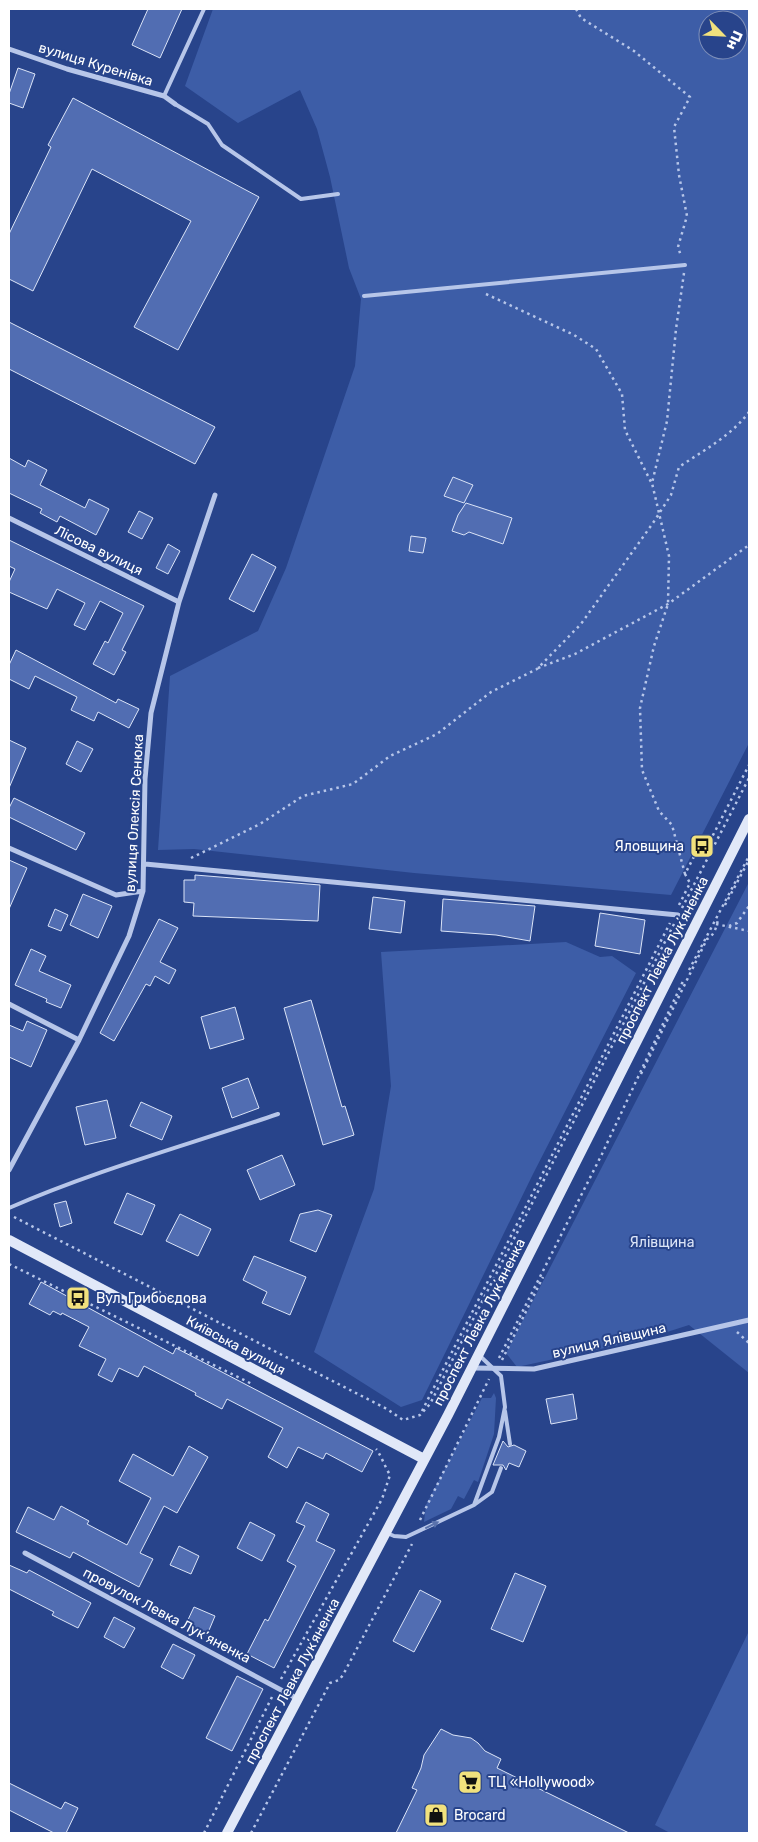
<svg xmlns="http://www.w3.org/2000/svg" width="758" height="1842" font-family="Rubik,sans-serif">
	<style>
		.green { fill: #3d5da7; fill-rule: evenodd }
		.building { fill: #516db2; stroke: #dbe4f7 }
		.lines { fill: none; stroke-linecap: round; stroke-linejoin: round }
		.path { stroke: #b7c6e9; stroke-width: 2.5; stroke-dasharray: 2.5 4; stroke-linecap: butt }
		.lane { stroke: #b7c6e9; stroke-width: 4 }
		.street { stroke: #b7c6e9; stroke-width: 5 }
		.secondary { stroke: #e1e8f8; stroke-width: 10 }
		.oneway { fill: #5a72ac }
		.labels { text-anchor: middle; stroke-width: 4; stroke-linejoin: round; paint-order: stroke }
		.street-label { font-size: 14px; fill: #fff; stroke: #28448b }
		.poi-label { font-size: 14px; fill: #fff; stroke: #28448b; text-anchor: start }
		.park-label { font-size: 14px; fill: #dbe4f7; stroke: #28448b }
	</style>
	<rect width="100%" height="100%" fill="#28448b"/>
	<path class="green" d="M213,9H749V743L671,895L414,873L194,849L158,850L170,676L258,631L286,568L355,366L361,299L349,268L330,177L317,129L300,90L238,123L185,86ZM708,20H738V50H708Z
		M749,882V1373L689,1325L642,1340L517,1367L506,1353Z
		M566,942L600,957L612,956L636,973L533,1174L422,1400L401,1407L314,1352L374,1189L391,1086L381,952Z
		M494,1393L496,1398L494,1434L478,1482L474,1480L464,1499L458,1496L451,1509L424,1522L426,1505L482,1398H491Z
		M749,1631V1833H670L655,1825Z"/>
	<path class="building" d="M148,9H182L160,58L132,45Z
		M18,68L35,74L23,108L9,103V94Z
		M73,98L259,197L178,350L134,327L191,221L92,169L33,291L9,279V234L51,147L48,145Z
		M9,322L215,427L195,464L9,369Z
		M9,458L25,467L28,460L47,470L40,485L85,508L89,499L109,509L96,535L60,516L57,522L40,513L42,509L9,493Z
		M453,477L473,485L464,503L444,496Z
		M466,503L512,518L503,544L469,532L464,535L452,531L458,515Z
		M139,511L153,518L142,539L128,532Z
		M411,536L426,538L423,553L409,551Z
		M9,540L144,606L122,650L126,652L114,675L93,664L105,641L108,643L123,613L100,601L85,630L74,625L85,603L57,589L47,609L9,592V582L15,569L9,566Z
		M168,544L180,551L168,574L156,568Z
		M252,554L276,567L254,612L229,599Z
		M16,650L116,703L118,699L139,709L129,728L98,712L94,721L71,710L77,697L35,676L29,689L9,679V665Z
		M9,740L26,748L9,788Z
		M77,741L93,749L81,772L66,764Z
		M14,798L85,833L76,850L9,817V808Z
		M9,860L27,868L9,909Z
		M195,875L320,885L318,921L193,916L194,903L184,902V880H195Z
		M83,894L112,906L98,938L70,925Z
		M373,897L405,901L401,933L369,929Z
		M443,899L535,906L530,941L496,935L441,931Z
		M55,909L68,915L61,931L48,926Z
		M600,913L645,920L640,954L595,946Z
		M159,919L178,928L160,962L176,970L169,984L155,976L150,986L146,984L114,1041L100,1033Z
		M31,949L46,956L39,971L71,985L61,1008L46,1002L47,999L15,985Z
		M311,1000L342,1107L345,1106L354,1135L323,1145L284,1008Z
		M235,1007L244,1039L210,1049L201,1017Z
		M27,1021L47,1030L31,1067L9,1057V1025L23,1031Z
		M248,1078L259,1108L232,1118L222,1088Z
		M107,1100L116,1138L85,1145L76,1107Z
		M141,1102L172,1116L162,1140L130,1126Z
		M282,1155L295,1185L260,1200L247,1170Z
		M127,1193L155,1205L142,1235L114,1223Z
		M66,1201L72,1223L60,1227L54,1204Z
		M318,1210L332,1215L316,1252L290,1241L300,1214Z
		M180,1214L211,1229L198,1256L166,1241Z
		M254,1256L306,1277L290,1315L262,1303L267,1292L243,1280Z
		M41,1282L173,1354L176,1348L373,1451L362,1472L326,1453L323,1459L298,1447L287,1468L268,1457L283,1428L227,1399L222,1409L195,1395L196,1393L144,1366L138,1377L119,1368L112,1382L98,1375L106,1359L79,1346L89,1327L62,1313L61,1315L53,1311L50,1315L29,1304Z
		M573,1394L577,1419L551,1424L546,1399Z
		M503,1441L508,1447L514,1445L526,1451L519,1467L509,1463L506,1470L503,1465H493Z
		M189,1446L208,1457L177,1513L164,1506L140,1553L153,1559L139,1587L73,1552L70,1558L16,1532L28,1507L54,1520L61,1506L89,1521L87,1524L127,1545L151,1498L119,1481L133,1454L173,1476Z
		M306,1502L329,1514L316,1541L335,1550L274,1668L247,1654L265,1619L268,1621L296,1566L287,1561L305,1526L296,1522Z
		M250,1522L275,1535L262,1561L237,1548Z
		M179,1546L199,1556L191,1574L170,1565Z
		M9,1565L27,1573L29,1570L91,1603L78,1628L52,1615L54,1612L9,1589Z
		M515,1573L546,1586L523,1642L491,1629Z
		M420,1590L441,1601L414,1652L393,1641Z
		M194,1607L215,1616L207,1635L185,1626Z
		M114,1617L135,1628L124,1648L104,1637Z
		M173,1644L195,1655L183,1679L161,1667Z
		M237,1676L263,1689L232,1751L206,1738Z
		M441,1729L453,1735L471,1738L478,1743L485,1751L501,1759L497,1768L629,1833H396L417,1790L412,1788L421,1768L424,1755Z
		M9,1783L61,1809L65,1802L78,1808L66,1833H54L9,1810Z"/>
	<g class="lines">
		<path class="path" d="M576,9L581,18L634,51L690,97L674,127L679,175L687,216L678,247L681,256
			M684,273L676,329L667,421L652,483L669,556L668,604L654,646L640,708L642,770L659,811L672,825L685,874
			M486,294L574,335L596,349L622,394L625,430L651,482
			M538,668L575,654L668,604L749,545
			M191,858L260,824L303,796L353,784L390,756L437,734L491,692L537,669L581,624L653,523L671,495L679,467C704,450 731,436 749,412
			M679,905L690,883L685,874L701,843L711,839L749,765
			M725,905L749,860
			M682,908L749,778
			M716,924L749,931
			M729,926L737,923L749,906
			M689,970L749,856
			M641,1074L707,939C714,936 717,926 718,919
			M14,1217L387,1409L403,1420L420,1415L430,1404L674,924
			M9,1264L252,1384
			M737,1332L749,1343
			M499,1358L602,1154L684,979
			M502,1360L543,1277
			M422,1411L670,923
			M420,1520L489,1379
			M281,1679L382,1499L390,1475C385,1467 380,1453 376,1449
			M204,1833L273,1695
			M251,1833L330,1683L339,1680L343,1675L412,1544"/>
		<path class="lane" d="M164,96L204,9
			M175,104L208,124L222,145L301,199L338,194
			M364,296L685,265
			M9,1208C96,1170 188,1145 278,1114
			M505,1411L510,1444
			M474,1505L492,1492L501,1468
			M387,1533L394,1536L406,1537L474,1505L499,1437L505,1407L501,1376L479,1355"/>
		<path class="street" d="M9,49L67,69L164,96L175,104
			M9,518L179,602
			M9,848L116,895L143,891
			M145,864L678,915
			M9,1004L79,1040
			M9,1170L79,1040L129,936L143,891L145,779L151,713L179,602L215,495
			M472,1368L534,1369L749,1320
			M25,1553L298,1699"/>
		<path class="secondary" d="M9,1240L424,1459
			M227,1833L448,1415L749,819"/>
	</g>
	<defs><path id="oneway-solid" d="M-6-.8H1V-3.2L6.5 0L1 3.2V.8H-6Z" transform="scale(1.25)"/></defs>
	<use class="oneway" href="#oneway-solid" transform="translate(432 1525) rotate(-26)"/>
	<defs>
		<g id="bus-square" transform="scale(1.25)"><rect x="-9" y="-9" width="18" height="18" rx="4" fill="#f1e17d" stroke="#28448b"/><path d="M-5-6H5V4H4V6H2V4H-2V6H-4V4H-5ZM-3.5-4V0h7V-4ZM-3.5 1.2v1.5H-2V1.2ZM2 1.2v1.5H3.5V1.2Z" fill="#111"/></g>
		<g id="supermarket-square" transform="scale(1.25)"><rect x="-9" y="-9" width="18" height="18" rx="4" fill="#f1e17d" stroke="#28448b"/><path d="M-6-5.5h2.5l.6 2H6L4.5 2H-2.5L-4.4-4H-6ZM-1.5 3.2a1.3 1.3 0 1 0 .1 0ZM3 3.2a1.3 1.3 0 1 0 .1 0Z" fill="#111"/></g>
		<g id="shop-square" transform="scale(1.25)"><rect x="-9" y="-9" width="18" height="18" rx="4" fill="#f1e17d" stroke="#28448b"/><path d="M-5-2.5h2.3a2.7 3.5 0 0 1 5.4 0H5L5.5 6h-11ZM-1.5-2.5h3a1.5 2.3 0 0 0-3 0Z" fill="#111"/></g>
	</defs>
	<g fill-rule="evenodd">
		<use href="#bus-square" x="702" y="846"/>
		<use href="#bus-square" x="78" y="1298"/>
		<use href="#supermarket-square" x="470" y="1782"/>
		<use href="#shop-square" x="436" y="1815"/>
	</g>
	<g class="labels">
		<g class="street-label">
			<text transform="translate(96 64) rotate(17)" y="5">вулиця Куренівка</text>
			<text transform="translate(99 550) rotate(26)" y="5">Лісова вулиця</text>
			<text transform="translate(134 813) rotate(-87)" y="5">вулиця Олексія Сенюка</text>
			<text transform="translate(662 960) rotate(-63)" y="5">проспект Левка Лукʼяненка</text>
			<text transform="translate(479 1322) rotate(-63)" y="5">проспект Левка Лукʼяненка</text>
			<text transform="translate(609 1340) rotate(-13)" y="5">вулиця Ялівщина</text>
			<text transform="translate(236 1345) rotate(28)" y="5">Київська вулиця</text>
			<text transform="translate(167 1615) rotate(28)" y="5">провулок Левка Лук’яненка</text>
			<text transform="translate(292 1681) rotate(-62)" y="5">проспект Левка Лукʼяненка</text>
		</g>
		<g class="poi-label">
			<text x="684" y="851" text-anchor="end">Яловщина</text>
			<text x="96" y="1303">Вул. Грибоєдова</text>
			<text x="488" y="1787">ТЦ «Hollywood»</text>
			<text x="454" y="1820">Brocard</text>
		</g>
		<g class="park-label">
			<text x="662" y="1247">Ялівщина</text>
		</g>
	</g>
	<rect width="758" height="1842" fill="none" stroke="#ffffff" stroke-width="20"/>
	<g transform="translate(723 35) rotate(114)"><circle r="24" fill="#28448b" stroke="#7e8fb9"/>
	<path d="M0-4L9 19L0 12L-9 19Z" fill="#f1e17d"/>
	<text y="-8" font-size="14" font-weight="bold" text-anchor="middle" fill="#ffffff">Пн</text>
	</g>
</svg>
